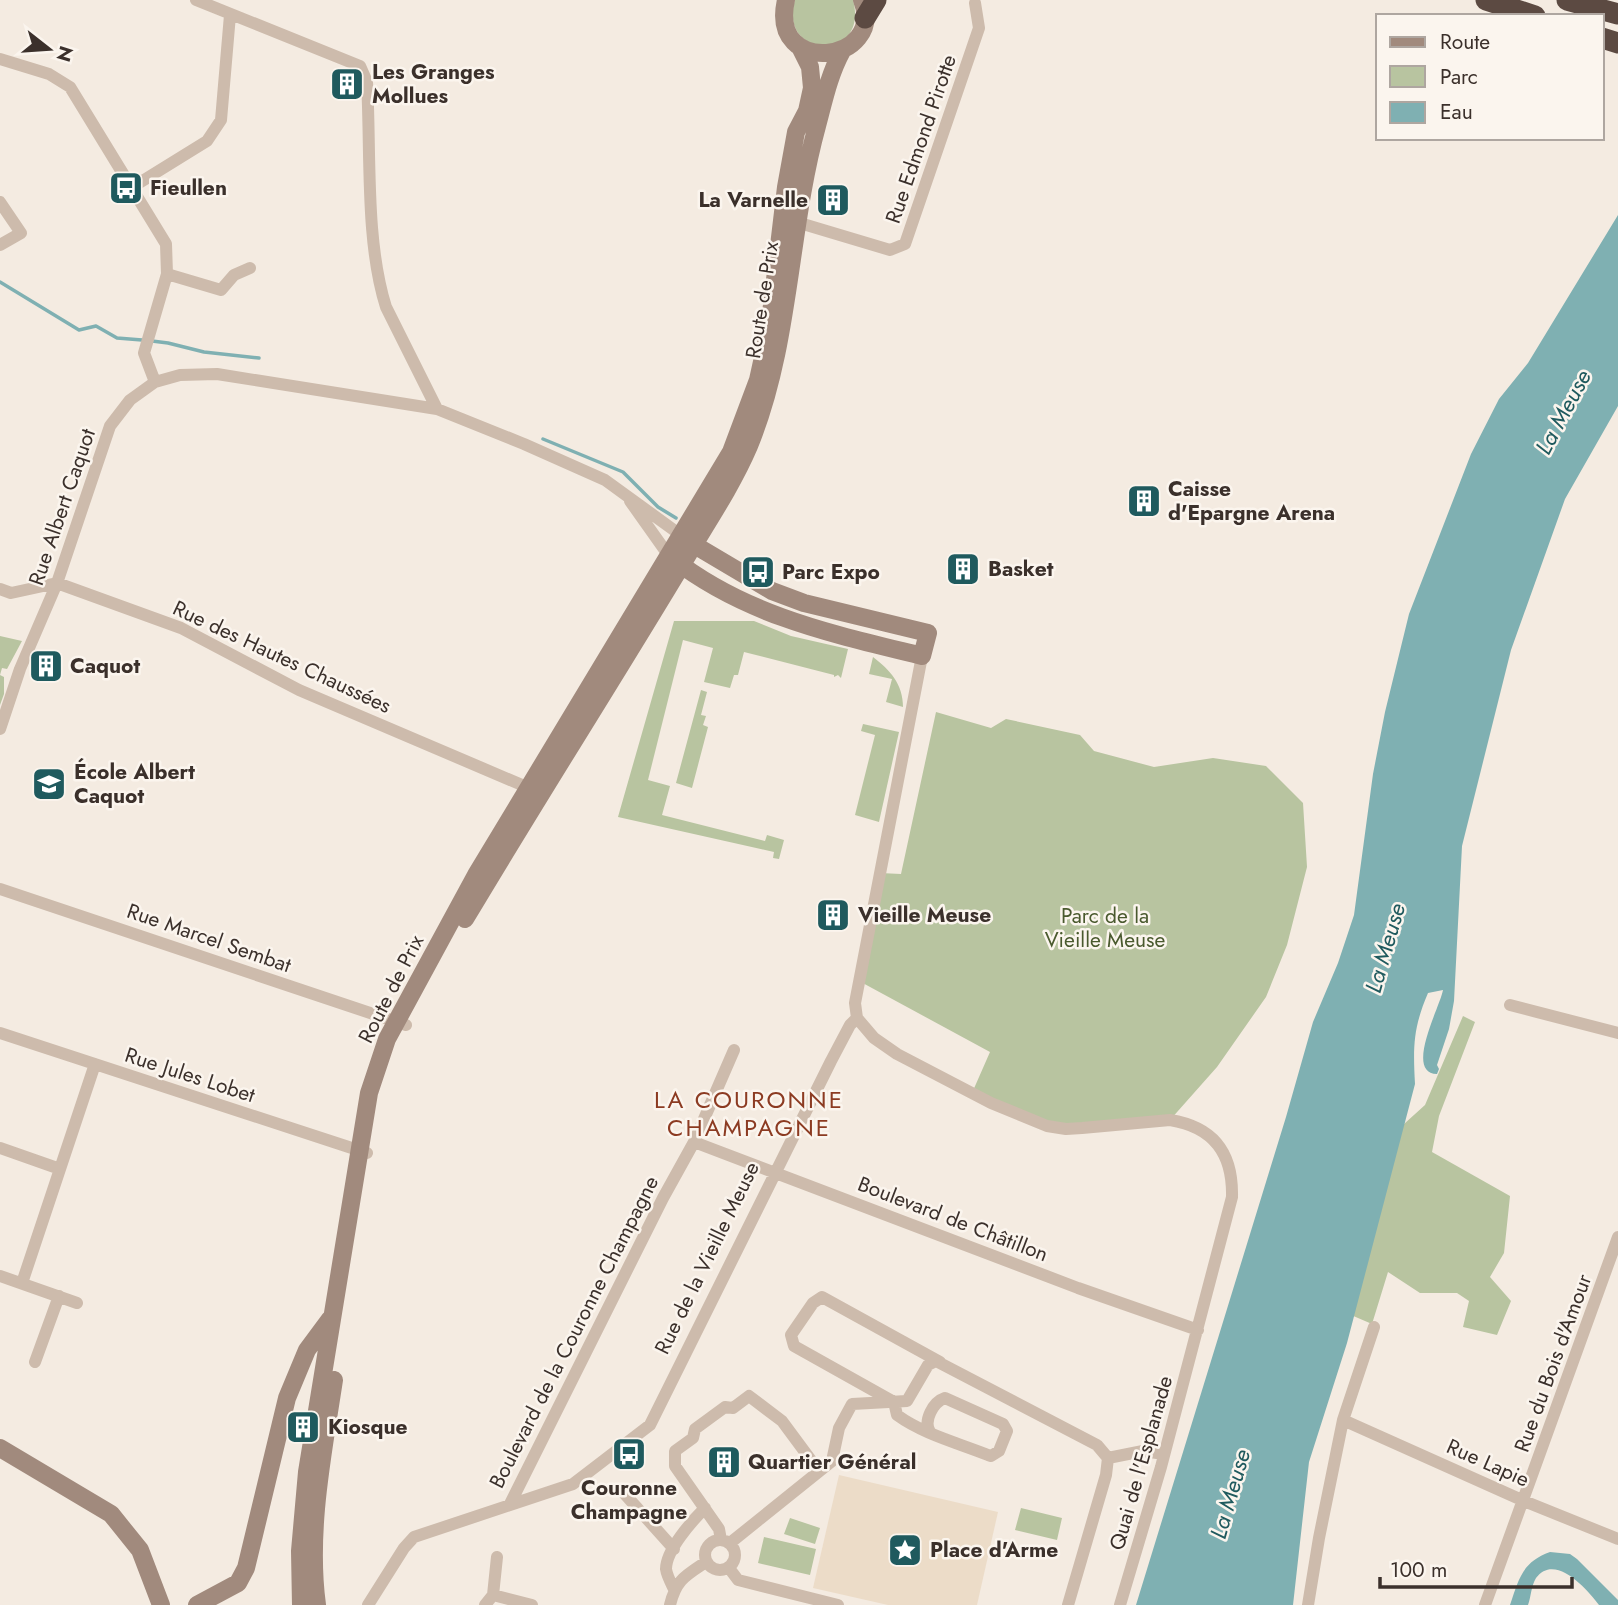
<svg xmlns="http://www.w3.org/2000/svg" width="1618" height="1605" font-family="Jost,sans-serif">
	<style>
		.green { fill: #b8c4a0 }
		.plaza { fill: #ecdcc8 }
		.water { fill: #7fb0b2 }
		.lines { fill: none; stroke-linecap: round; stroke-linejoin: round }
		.stream { stroke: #7fb0b2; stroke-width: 3.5 }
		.street { stroke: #cdbbac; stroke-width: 12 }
		.secondary { stroke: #a18a7d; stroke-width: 18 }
		.highway { stroke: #5c4a42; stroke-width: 21 }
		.labels { text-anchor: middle; stroke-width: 5; stroke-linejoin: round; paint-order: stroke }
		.poi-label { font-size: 21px; font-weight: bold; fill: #3b302b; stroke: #fbf5ee; text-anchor: start }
		.street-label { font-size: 21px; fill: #3b302b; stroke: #fbf5ee }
		.park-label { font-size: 21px; fill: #4a5a2e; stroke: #fbf5ee }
		.water-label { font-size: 23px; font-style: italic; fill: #1f5a5e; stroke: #fbf5ee }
		.quarter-label { font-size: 24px; letter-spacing: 2px; fill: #8c3b22; stroke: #fbf5ee }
	</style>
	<rect width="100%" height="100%" fill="#f4ebe1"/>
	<path class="green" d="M795,0H853C870,63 777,59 795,0Z
		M674,621H754L791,636L848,649L841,678L838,675L834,677V675L744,652L738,675H734L730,688L704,682L713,648L683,640L648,780L670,786L662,815L765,841L767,835L784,840L779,859L773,858L774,852L618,817Z
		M0,636L22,641L7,669L2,668L0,675L4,677V694L0,705Z
		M873,657C890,670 903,684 903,707L886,702L892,679L869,674Z
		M701,690L707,692L701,715L706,716L703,725L708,727L692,788L676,783Z
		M936,712L991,728L1006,719L1080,735L1094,751L1154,767L1213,758L1266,766L1303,803L1307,867L1287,945L1266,997L1217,1067L1170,1120L1066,1129L972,1093L990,1052L859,981L880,873L901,874Z
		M863,724L899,732L879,822L855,815L875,735L861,731Z
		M1463,1016L1475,1022L1439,1116L1432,1152L1510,1196L1504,1253L1490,1277L1511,1301L1497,1335L1463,1327L1469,1301L1457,1293H1420L1388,1272L1372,1324L1344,1312L1383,1143L1425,1105Z
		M1021,1508L1062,1518L1057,1540L1015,1530Z
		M790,1518L820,1528L815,1544L784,1534Z
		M764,1537L816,1549L810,1575L758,1563Z"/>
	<path class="plaza" d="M839,1475L998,1512L977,1605H888L813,1588Z"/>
	<path class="water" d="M1618,215V406L1565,499L1511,650L1462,846L1454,1001L1449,1029L1437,1065L1439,1069L1437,1074C1404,1073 1440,1007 1443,990L1428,993C1413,1028 1413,1047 1415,1084L1347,1343L1309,1462L1293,1605H1136L1286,1117L1313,1022L1338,963L1354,915L1373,774L1385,712L1409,614L1471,454L1499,399L1528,363Z
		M1550,1552L1570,1554L1577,1559L1618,1600V1605H1599C1588,1590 1555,1552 1536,1578C1531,1586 1531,1597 1528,1605H1510C1519,1579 1522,1562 1550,1552Z"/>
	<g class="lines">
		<path class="stream" d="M0,282L79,330L96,326L117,338L142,340
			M152,341L168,343L204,352L259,358
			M543,439L623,472L658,507L676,518"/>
		<path class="street" d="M196,0L360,66L367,82C371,152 365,241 386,307L437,409
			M0,59L49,74L70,87L166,244L167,274L144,353L155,382
			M131,188L207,141L221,120L230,15
			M0,202L21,233L0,245
			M793,221L890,250L905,244L979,28L975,3
			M167,274L221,290L234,275L250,268
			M630,501L669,556
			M0,589L11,593L57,583L181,628L299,690L536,791
			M0,729L20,669L57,583L110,426L130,400L155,382L180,375L217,374L437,409L524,444L605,480L682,536
			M0,889L406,1025
			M1510,1005L1618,1033
			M857,1018L874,1038L897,1054L991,1103L1047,1126L1066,1129L1082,1128L1170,1120C1214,1127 1233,1154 1232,1197L1161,1467L1120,1605
			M0,1033L367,1153
			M694,1142L1078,1288L1198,1330
			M0,1148L60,1169
			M0,1276L77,1303
			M22,1283L95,1064
			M35,1362L59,1296
			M1343,1420L1524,1501L1618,1539
			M930,1432C923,1421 933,1402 945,1398L1003,1424L1007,1431L999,1451L991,1456L988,1455C958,1443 923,1434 897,1415L894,1402L794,1346L791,1335L813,1303L822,1297L940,1362
			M1108,1458L1143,1451L1164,1454
			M622,1491L674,1549
			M510,1504L663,1198L694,1142L734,1050
			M705 1555a15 15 0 1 1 30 0a15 15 0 1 1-30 0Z
			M721,1540L719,1529L675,1466V1451L693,1438L695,1429L725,1407L733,1408L749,1396L782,1421L819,1471
			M730,1543L832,1461L839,1428L852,1404L907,1401L928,1365L936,1361L1097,1445L1108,1458L1106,1475L1068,1605
			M729,1568L738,1580L838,1605
			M674,1589C671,1583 667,1576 666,1569C666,1550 692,1521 705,1508
			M493,1595L497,1557
			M368,1605L404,1548L414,1537L573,1484L650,1425L831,1061L850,1025L857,1018L855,1003L922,656
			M485,1605L493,1595L532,1605
			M670,1605C676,1580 685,1576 706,1562
			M1308,1605L1319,1538L1343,1420L1374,1327
			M1485,1605L1618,1237"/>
		<path class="secondary" d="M786,0C768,78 887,63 862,0
			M672,558C746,616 833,634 922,656L928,633L804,603L772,591L686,540
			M465,919C536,800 610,684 681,566C704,527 731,488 749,446C791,344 788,231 817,126C824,100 829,75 842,51
			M0,1448L111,1514L140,1550L161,1605
			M197,1605L238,1583L246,1568L287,1398L307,1350L330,1319
			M301,1605L300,1551L307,1472L369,1093L387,1039L476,875L731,452L758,380L769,330L786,187L796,132L807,111L812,88L810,67L800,47
			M317,1605C307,1531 323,1453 334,1380"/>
		<path class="highway" d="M1486,0L1535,16
			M1567,0L1618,14
			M865,18L876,0
			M1602,38L1618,43"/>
	</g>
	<defs>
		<g id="building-square" transform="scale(1.75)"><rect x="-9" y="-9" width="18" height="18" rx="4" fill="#1f5a5e" stroke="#fbf5ee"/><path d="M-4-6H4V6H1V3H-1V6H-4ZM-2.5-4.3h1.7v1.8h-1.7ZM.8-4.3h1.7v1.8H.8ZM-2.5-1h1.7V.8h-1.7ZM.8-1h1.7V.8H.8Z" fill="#fff"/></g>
		<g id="bus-square" transform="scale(1.75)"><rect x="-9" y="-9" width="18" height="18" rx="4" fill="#1f5a5e" stroke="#fbf5ee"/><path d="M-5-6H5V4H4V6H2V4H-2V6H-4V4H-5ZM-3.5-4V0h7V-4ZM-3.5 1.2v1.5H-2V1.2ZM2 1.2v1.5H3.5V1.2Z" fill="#fff"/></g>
		<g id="school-square" transform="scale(1.75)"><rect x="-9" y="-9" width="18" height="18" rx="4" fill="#1f5a5e" stroke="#fbf5ee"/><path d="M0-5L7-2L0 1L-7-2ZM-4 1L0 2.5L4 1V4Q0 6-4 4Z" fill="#fff"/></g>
		<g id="sight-square" transform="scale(1.75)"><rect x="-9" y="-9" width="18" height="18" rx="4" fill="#1f5a5e" stroke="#fbf5ee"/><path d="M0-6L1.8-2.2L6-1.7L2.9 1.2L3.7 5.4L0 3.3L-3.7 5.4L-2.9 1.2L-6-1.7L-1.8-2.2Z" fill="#fff"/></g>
	</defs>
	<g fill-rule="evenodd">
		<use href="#building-square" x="347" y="84"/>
		<use href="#bus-square" x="126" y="188"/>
		<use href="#building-square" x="833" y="200"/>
		<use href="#building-square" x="1144" y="501"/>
		<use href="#building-square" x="963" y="569"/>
		<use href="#bus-square" x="758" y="572"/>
		<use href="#building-square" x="46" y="666"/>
		<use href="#school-square" x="49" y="784"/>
		<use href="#building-square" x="833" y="915"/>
		<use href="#building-square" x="303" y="1427"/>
		<use href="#bus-square" x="629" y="1454"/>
		<use href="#building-square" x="724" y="1462"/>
		<use href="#sight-square" x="905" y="1550"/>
	</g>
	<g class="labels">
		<g class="poi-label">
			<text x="372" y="79">Les Granges<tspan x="372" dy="24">Mollues</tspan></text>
			<text x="150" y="195">Fieullen</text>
			<text x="808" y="207" text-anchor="end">La Varnelle</text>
			<text x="1168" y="496">Caisse<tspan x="1168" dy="24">d'Epargne Arena</tspan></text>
			<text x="988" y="576">Basket</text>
			<text x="782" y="579">Parc Expo</text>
			<text x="70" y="673">Caquot</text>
			<text x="74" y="779">École Albert<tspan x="74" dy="24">Caquot</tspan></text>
			<text x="858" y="922">Vieille Meuse</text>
			<text x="328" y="1434">Kiosque</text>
			<text x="748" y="1469">Quartier Général</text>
			<text x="629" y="1495" text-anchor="middle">Couronne<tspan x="629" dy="24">Champagne</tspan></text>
			<text x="930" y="1557">Place d'Arme</text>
		</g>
		<g class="street-label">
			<text transform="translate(921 139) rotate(-71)" y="7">Rue Edmond Pirotte</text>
			<text transform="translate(762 300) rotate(-81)" y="7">Route de Prix</text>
			<text transform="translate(62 507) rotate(-71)" y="7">Rue Albert Caquot</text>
			<text transform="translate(282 657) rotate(25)" y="7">Rue des Hautes Chaussées</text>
			<text transform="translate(209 938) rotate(19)" y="7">Rue Marcel Sembat</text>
			<text transform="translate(391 989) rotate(-63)" y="7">Route de Prix</text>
			<text transform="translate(190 1075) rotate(18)" y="7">Rue Jules Lobet</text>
			<text transform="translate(953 1219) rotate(21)" y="7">Boulevard de Châtillon</text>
			<text transform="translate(707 1258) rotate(-64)" y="7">Rue de la Vieille Meuse</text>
			<text transform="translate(574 1332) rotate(-63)" y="7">Boulevard de la Couronne Champagne</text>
			<text transform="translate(1553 1363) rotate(-70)" y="7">Rue du Bois d'Amour</text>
			<text transform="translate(1141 1463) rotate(-74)" y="7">Quai de l'Esplanade</text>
			<text transform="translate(1488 1463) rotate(24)" y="7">Rue Lapie</text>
		</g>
		<g class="park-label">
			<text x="1105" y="923">Parc de la<tspan x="1105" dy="24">Vieille Meuse</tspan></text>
		</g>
		<g class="water-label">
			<text transform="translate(1563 412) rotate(-62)" y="8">La Meuse</text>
			<text transform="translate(1385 948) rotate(-74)" y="8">La Meuse</text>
			<text transform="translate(1230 1494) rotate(-74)" y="8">La Meuse</text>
		</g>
		<g class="quarter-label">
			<text x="749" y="1108">LA COURONNE<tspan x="749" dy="28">CHAMPAGNE</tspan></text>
		</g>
	</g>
	<rect x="1376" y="14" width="228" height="126" fill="#fbf5ee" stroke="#aea6a0" stroke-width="2"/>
	<rect x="1390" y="37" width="35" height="10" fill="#a18a7d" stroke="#aea6a0" stroke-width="2"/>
	<text x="1440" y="49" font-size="21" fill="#3b302b">Route</text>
	<rect x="1390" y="66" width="35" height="21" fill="#b8c4a0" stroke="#aea6a0" stroke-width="2"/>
	<text x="1440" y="84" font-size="21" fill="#3b302b">Parc</text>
	<rect x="1390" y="102" width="35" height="21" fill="#7fb0b2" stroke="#aea6a0" stroke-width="2"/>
	<text x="1440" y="119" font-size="21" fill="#3b302b">Eau</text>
	<g transform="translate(49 49) rotate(107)" stroke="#fbf5ee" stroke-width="5" paint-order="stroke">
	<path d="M0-5L12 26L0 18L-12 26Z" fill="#3b302b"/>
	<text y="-10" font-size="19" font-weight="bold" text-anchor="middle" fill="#3b302b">N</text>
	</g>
	<path d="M1380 1577v10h192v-10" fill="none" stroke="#3b302b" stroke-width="3.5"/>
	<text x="1390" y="1577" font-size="21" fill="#3b302b" stroke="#fbf5ee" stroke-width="5" paint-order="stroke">100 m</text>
</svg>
